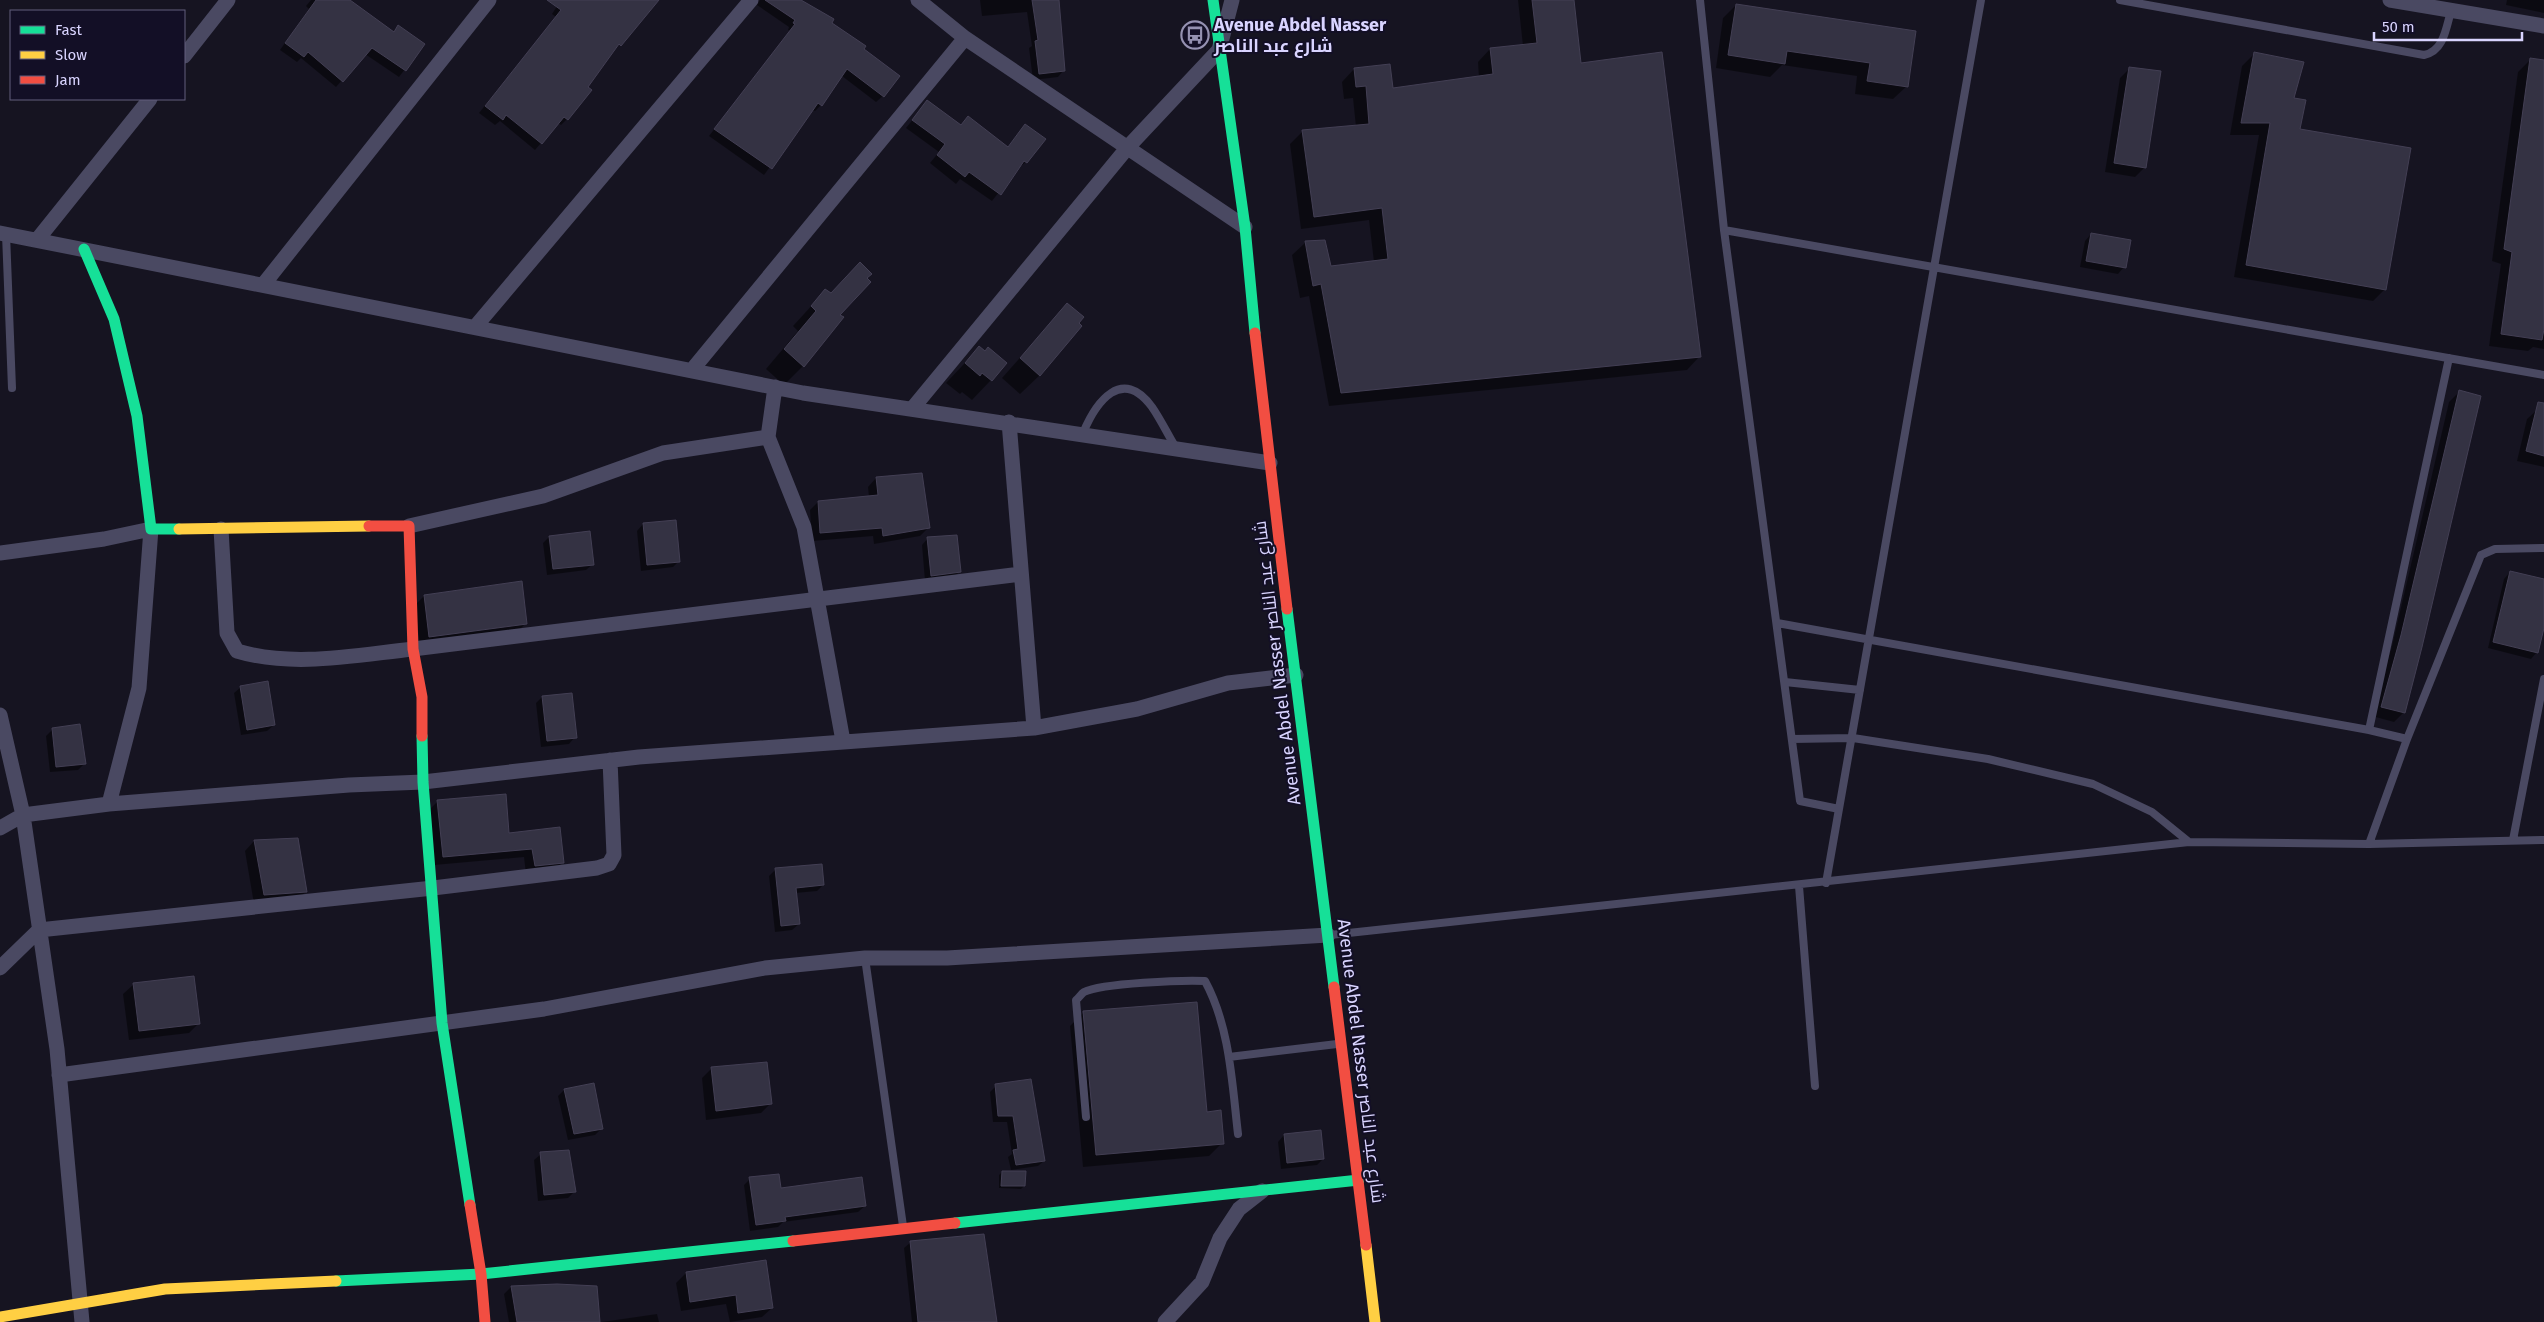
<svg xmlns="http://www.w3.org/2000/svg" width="2544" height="1322" font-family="'Fira Sans',Cairo,sans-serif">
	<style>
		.shadow { fill: #0007 }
		.building { fill: #343243; stroke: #433f54 }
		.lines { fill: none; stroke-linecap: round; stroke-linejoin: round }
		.lane { stroke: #4a4962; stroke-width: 8 }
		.street { stroke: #4a4962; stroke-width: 15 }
		.fast { stroke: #16e098; stroke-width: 11 }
		.slow { stroke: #ffcf43; stroke-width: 11 }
		.jam { stroke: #f24e42; stroke-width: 11 }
		.labels { text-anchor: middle; stroke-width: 4; stroke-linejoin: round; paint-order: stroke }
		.poi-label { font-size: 18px; font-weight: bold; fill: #d9d4ff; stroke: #130f26; text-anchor: start }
		.street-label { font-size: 18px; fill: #d9d4ff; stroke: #130f26 }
	</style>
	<rect width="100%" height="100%" fill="#161421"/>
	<path class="shadow" d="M311,0H350L393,33L399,27L424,44L399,77L365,54L336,87L301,58L297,62L280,50L309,9L306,6Z
		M561,0H658L613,51L586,87L567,119L561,125L558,123L535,150L500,121L495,125L479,113L556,17L552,14Z
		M760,0H799L830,23L863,49L883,96L876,102L842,76L821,105L815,111L812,110L764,175L709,136L790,31L788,30L789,27L757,5Z
		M980,0H1056L1064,70L1058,77L1033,80L1029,48L1032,46L1027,12L982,16Z
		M1518,0H1573L1580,64L1699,357L1687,370L1329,406L1309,296L1300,298L1292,255L1305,243L1324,241L1330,268L1374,262L1369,220L1301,229L1290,144L1303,131L1356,127L1353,98L1344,99L1342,82L1354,69L1392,89L1479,78L1478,62L1490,49L1523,46Z
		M2507,0H2544V13L2506,5Z
		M1736,5L1915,32L1907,86L1893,99L1855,94L1857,76L1782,65L1770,77L1716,68L1723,18Z
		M2254,54L2292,99L2299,130L2385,289L2373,301L2234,277L2259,135H2230L2242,66Z
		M2530,60L2544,62V349L2533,347L2528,351L2489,346L2501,264L2492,261L2518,72Z
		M2130,68L2145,167L2135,177L2105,172L2120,78Z
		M927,102L960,126L969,117L1007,148L1025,125L1026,162L1017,169L992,201L960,179L956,184L930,163L939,152L906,128Z
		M2091,234L2124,267L2118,274L2080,267L2085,241Z
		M825,291L838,315L842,318L803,366L784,385L766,369L798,331L793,326Z
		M1067,305L1040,375L1020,394L1002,378Z
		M979,348L991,380L972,400L962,392L960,394L946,383Z
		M2459,392L2404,712L2394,722L2372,716L2392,646L2449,402Z
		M2537,410L2544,411V467L2517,461L2527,419Z
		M876,478L929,527L920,536L874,544L873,536L812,541L810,510L818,502L869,497L868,487Z
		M643,524L679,561L673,567L641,571L637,531Z
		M549,537L593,564L586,570L547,575L543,543Z
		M928,538L959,572L953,578L925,581L922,545Z
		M2510,572L2544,580V621L2537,652L2531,659L2488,648L2504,579Z
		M424,596L526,623L516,633L420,646L415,605Z
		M241,687L274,725L267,731L241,735L234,693Z
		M542,697L575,737L569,744L541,747L536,703Z
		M52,730L85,763L78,770L50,772L46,736Z
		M438,801L508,834L563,862L554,871L526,874L524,857L434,865L429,810Z
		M254,841L306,892L296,901L254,904L245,851Z
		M775,870L823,885L817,891L795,893L799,924L792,930L775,932L769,876Z
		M193,977L199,1023L189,1033L129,1040L123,994L133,985Z
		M1083,1013L1206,1113L1222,1143L1209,1156L1083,1167L1070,1026Z
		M712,1068L771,1103L761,1113L706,1120L702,1078Z
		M996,1086L1044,1161L1038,1166L1011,1170L1008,1157L1012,1154L1007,1122H993L990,1092Z
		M564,1090L601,1129L595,1135L568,1140L558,1096Z
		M1284,1135L1323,1159L1317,1165L1281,1169L1278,1142Z
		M541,1154L574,1192L568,1198L538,1201L534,1160Z
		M1002,1172L1024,1186L1021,1189L999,1188V1175Z
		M750,1179L780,1189L865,1206L858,1212L783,1222L778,1227L750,1231L744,1185Z
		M911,1242L995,1322H912L904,1248Z
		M686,1273L772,1308L762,1317L730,1322L726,1304L681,1311L676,1283Z
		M557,1285L599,1322H509L504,1294L511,1287Z
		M657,1314L659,1322H602Z"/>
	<path class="building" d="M316,0H350L394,32L398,25L425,44L406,71L372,48L343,82L308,52L304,57L285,43Z
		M547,0H659L621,46L619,44L588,87L592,90L568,120L564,117L542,144L506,115L503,120L485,106L561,10Z
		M765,0H801L834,19L832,23L866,46L864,49L900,76L884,97L847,69L822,106L818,103L772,169L714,129L795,24L793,23L795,20Z
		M1032,0H1059L1065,71L1039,74L1035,41L1038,40Z
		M1532,0H1574L1581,63L1662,52L1701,357L1341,393L1321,284L1313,286L1305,241L1325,240L1331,266L1388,259L1382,208L1314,217L1302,130L1369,124L1366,86L1356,87L1354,68L1390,64L1393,88L1493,74L1490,48L1537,43Z
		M1736,4L1916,31L1908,87L1867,81L1870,63L1787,51L1785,64L1728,55Z
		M2254,52L2304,62L2294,98L2306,100L2300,129L2411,148L2386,290L2246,265L2270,123H2241Z
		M2530,58L2544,60V329L2542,340L2501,334L2512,252L2504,249Z
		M2129,67L2161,71L2146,168L2114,163Z
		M927,100L961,125L968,116L1008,147L1025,124L1046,139L1027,163L1024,161L1001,195L969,172L965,177L937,155L945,144L912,120Z
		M2091,233L2131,240L2126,268L2086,261Z
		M860,262L872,274L867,278L871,282L840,315L844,317L804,367L784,349L816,311L811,306L825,289L831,293Z
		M1067,303L1084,317L1079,323L1082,326L1040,376L1020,358Z
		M979,346L985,351L988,347L1007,363L992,381L982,373L980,376L965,363Z
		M2459,390L2481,396L2422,647L2405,713L2381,707L2401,635Z
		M2538,402L2544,403V456L2526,451Z
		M922,473L930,528L883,536L882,528L820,533L818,501L878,495L876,477Z
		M676,520L680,562L647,565L643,523Z
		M590,531L594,565L553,569L549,536Z
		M957,535L961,572L931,576L927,537Z
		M2510,571L2544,579V628L2538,653L2493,642Z
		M522,581L527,624L429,637L424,595Z
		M268,681L275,725L247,730L240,686Z
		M572,693L577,738L547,741L542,696Z
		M80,724L86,764L56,767L52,728Z
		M506,794L509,833L560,827L564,863L535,866L532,849L443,857L437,800Z
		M298,838L307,892L264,895L254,840Z
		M822,864L824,885L796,888L800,924L781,926L775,868Z
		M194,976L200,1024L139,1031L133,983Z
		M1197,1002L1207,1112L1221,1110L1224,1144L1096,1155L1083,1011Z
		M767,1062L772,1104L716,1111L711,1067Z
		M1031,1079L1045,1161L1016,1165L1013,1150L1018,1149L1013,1116H998L995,1084Z
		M594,1083L603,1129L574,1134L564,1089Z
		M1321,1130L1324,1159L1287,1163L1284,1134Z
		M569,1150L576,1192L544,1195L540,1152Z
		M1002,1171H1026L1025,1186H1001Z
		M779,1174L781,1188L862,1177L866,1206L785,1217L786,1221L756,1225L749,1177Z
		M984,1234L997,1322H918L910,1241Z
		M766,1260L773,1308L738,1313L736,1295L690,1302L686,1272Z
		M557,1284L597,1286L600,1322H517L511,1286Z"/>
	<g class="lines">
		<path class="lane" d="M1700,0L1724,230L1800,801L1839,809
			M2120,0L2424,55C2444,51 2446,28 2451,11
			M1724,230L2544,375
			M6,234L12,388
			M1083,433C1096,402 1122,366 1152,407C1161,420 1168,435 1176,448
			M1777,623L2369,730L2407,739
			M1785,682L1860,690
			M2369,730L2449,358
			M1792,739L1853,738L1988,759L2093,784L2152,812L2189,842
			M2513,840L2544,679
			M2369,844L2407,739L2481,555L2495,549L2544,548
			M1826,883L1981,0
			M1799,886L1815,1086
			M1330,935L2189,842L2369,844L2544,840
			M865,958L903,1226
			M1229,1057L1337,1044
			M1086,1117L1076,1000C1079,998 1081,994 1084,992C1102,983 1184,980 1205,981C1230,1027 1232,1083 1238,1134"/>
		<path class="street" d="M918,0L965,38L1245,227
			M2390,0L2544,26
			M184,56L228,0
			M0,233L803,393L1270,463
			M37,240L150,99
			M263,285L489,0
			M475,327L751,0
			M692,370L965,38
			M912,409L1128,147L1219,50L1232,0
			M1009,422L1034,728
			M768,437L804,527L843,741
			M409,526L543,496L663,453L768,437L775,387
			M221,529L227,633L237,651C293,668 356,655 413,649L1021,574
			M0,553L104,539L151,529L139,688L109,804
			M0,715L23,815L57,1049L82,1322
			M0,828L23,815L109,804L349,785L423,782L639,757L1034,728L1137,709L1228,683L1296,675
			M0,968L39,930L433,888L597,868L609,864L614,855L610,760
			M59,1075L544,1009L765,968L865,958H947L1328,935
			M1165,1322L1202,1282L1220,1238L1239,1209L1262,1191"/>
		<path class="fast" d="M1213,0L1245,227L1255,333
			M84,249L114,319L137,416L151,529H179
			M1287,609L1334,987
			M422,736L423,782L442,1023L470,1205
			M955,1223L1359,1180
			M336,1281L481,1274L793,1241"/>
		<path class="slow" d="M179,529L369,526
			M1366,1245L1375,1322
			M0,1317L165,1289L336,1281"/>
		<path class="jam" d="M1255,333L1287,609
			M369,526H409L413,649L422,697V736
			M1334,987L1366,1245
			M470,1205L481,1274L485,1322
			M793,1241L955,1223"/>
	</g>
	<defs>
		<g id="bus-ring" transform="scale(1.4375)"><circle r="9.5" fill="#130f26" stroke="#9591b1" stroke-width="1.5"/><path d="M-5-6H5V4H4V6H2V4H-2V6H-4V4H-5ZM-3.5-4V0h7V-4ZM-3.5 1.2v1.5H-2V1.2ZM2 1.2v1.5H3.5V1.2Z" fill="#9591b1"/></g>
	</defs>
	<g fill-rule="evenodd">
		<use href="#bus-ring" x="1195" y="35"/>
	</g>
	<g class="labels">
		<g class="poi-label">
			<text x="1214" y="31">Avenue Abdel Nasser<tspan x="1214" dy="21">شارع عبد الناصر</tspan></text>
		</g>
		<g class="street-label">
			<text transform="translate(1277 663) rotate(-97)" y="6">Avenue Abdel Nasser شارع عبد الناصر</text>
			<text transform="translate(1361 1061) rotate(83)" y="6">Avenue Abdel Nasser شارع عبد الناصر</text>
		</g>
	</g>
	<rect x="10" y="10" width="175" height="90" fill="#130f26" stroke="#625e7d"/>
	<rect x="20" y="26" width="25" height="8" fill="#16e098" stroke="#625e7d"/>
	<text x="55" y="35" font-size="15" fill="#d9d4ff">Fast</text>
	<rect x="20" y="51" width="25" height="8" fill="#ffcf43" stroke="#625e7d"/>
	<text x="55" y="60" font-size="15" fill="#d9d4ff">Slow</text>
	<rect x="20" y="76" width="25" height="8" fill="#f24e42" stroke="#625e7d"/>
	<text x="55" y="85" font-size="15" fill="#d9d4ff">Jam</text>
	<path d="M2374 32v8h148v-8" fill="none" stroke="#d9d4ff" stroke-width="2.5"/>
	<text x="2382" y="32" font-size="15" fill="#d9d4ff" stroke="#130f26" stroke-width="4" paint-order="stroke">50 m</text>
</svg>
